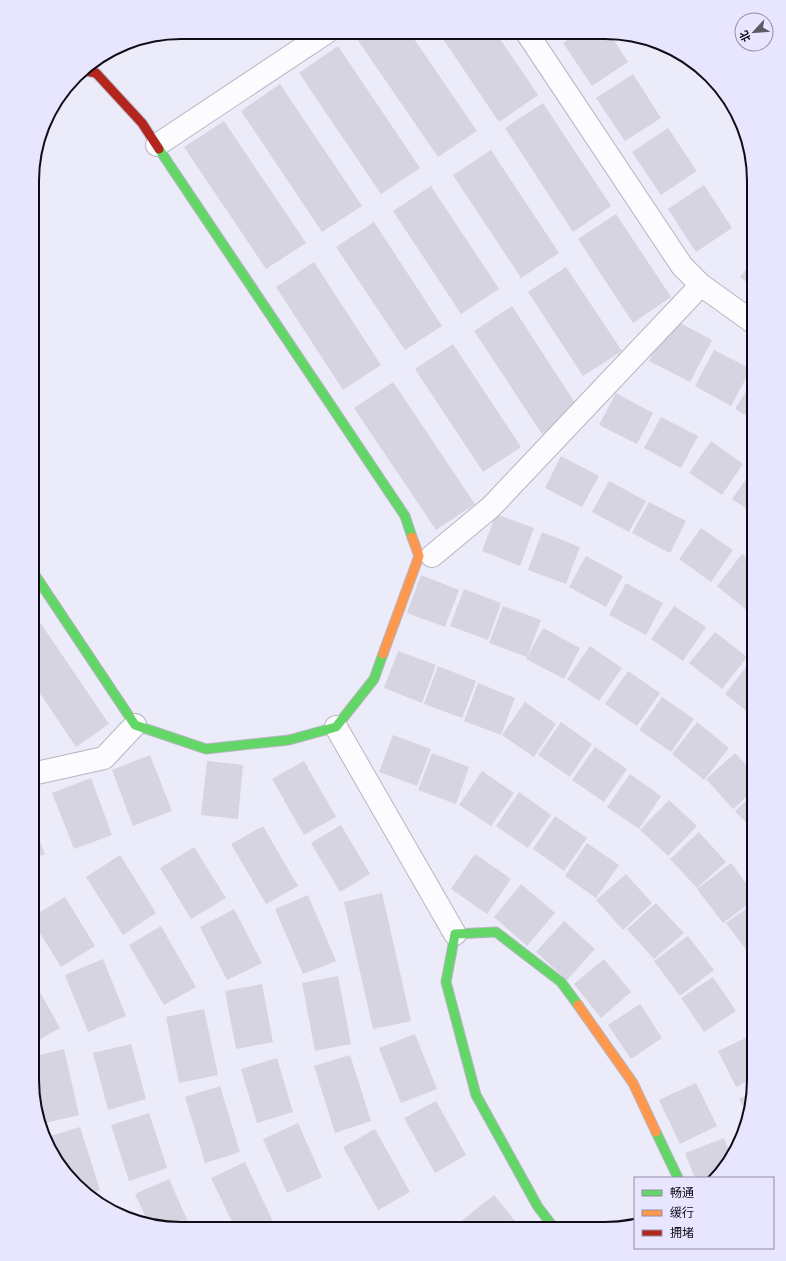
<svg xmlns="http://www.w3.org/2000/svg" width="786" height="1261" font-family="'PT Sans','Noto Sans SC',sans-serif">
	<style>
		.building { fill: #d5d4e0 }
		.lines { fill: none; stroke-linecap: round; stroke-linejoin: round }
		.street-casing { stroke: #b7b5c1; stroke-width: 24 }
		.fast-casing { stroke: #b7b5c1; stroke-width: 11 }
		.slow-casing { stroke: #b7b5c1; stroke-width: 11 }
		.jam-casing { stroke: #b7b5c1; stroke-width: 11 }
		.street { stroke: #fcfcfe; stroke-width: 22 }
		.fast { stroke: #63d668; stroke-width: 9 }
		.slow { stroke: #ff974d; stroke-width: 9 }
		.jam { stroke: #b3261e; stroke-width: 9 }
		.rim { fill: none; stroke: #0e0c16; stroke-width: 2 }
	</style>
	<rect width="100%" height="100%" fill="#ecebf9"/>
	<path class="building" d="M360,33H410L477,131L438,157L355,36Z
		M439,33H496L538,95L499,122Z
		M578,33H609L628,62L592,86L563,43Z
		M338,46L420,168L381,194L299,73Z
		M633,74L661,118L625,141L596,98Z
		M280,84L362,206L322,232L241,111Z
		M543,103L611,206L573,232L505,128Z
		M224,121L306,243L266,269L184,147Z
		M668,128L697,171L661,195L632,152Z
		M491,150L559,253L521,278L453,175Z
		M704,185L732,228L696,252L668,209Z
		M431,186L499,289L461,314L393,211Z
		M616,214L671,297L633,323L578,239Z
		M374,222L442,326L405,350L336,247Z
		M754,259V288L740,277Z
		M314,262L381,365L343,390L276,287Z
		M566,267L622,351L583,376L528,292Z
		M512,306L579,409L542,434L474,331Z
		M671,318L712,340L690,382L649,361Z
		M453,344L521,447L483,472L415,369Z
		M714,350L751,369L731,406L695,386Z
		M754,379V420L735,409Z
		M393,382L475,504L436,530L354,408Z
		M616,393L653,413L637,444L599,425Z
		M661,417L698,436L681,468L644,448Z
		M711,441L743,464L722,495L689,473Z
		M561,456L599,476L582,507L545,488Z
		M754,468V514L732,499Z
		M609,481L646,501L629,532L592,512Z
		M649,502L686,521L670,553L632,533Z
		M496,514L534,528L520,566L482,551Z
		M701,528L733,550L711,582L679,559Z
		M542,532L580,547L566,584L528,570Z
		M742,554L754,563V606L749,612L717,586Z
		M586,556L623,576L606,607L569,587Z
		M421,575L459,590L445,627L407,613Z
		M626,583L663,603L646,635L609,615Z
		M464,589L501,603L488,640L450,626Z
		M503,606L541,620L527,657L489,643Z
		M674,606L706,627L683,661L651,639Z
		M33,612L109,724L76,747L33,683Z
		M543,628L580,648L564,679L526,659Z
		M715,632L747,657L722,689L689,663Z
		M590,646L622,668L599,701L567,679Z
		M398,651L436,665L422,703L384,688Z
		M750,662L754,665V717L725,694Z
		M438,666L476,681L462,718L424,704Z
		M628,671L660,693L637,726L605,704Z
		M478,683L515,698L501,735L464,721Z
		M662,697L694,719L671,752L639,730Z
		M525,702L556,724L534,757L502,735Z
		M561,722L592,744L570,777L538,755Z
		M697,722L729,748L704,780L672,754Z
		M393,735L431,749L417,786L379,772Z
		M595,747L627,769L604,802L572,780Z
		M432,753L469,767L456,804L418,790Z
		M735,753L754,773V790L733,809L706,779Z
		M150,755L172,811L133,826L112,770Z
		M207,761L243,765L238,819L201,815Z
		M304,761L336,817L304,835L272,779Z
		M482,771L514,793L491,826L459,805Z
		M630,774L661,796L639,829L607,807Z
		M91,778L112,835L74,849L52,793Z
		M519,792L551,815L528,848L496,826Z
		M754,794V831L735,811Z
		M669,800L697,826L668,856L640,830Z
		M555,816L587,838L564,871L533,849Z
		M32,822L45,854L32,859Z
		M341,825L370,874L340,892L311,843Z
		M263,826L298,886L266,904L231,844Z
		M699,832L726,862L697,888L670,859Z
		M587,843L619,865L596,898L565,876Z
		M194,847L226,898L191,919L160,868Z
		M475,854L511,879L487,914L451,889Z
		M120,855L156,913L123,935L86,877Z
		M731,863L754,894V900L723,923L697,889Z
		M626,874L652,903L623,930L596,900Z
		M521,884L555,913L527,946L494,917Z
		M382,893L411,1021L373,1029L344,902Z
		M308,895L336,961L303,974L275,909Z
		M65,897L95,946L61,967L32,920V917Z
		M656,903L684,933L654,959L627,929Z
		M754,903V946L747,951L726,923Z
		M234,909L262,963L227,980L200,927Z
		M564,921L595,949L567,980L536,952Z
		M161,926L196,987L164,1005L129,945Z
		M688,936L714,970L680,996L654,961Z
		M103,959L126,1016L88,1032L65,975Z
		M604,959L631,992L601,1018L574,984Z
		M338,976L351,1044L315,1051L302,983Z
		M713,977L736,1011L704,1032L681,998Z
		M32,978L60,1028L32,1044Z
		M262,984L273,1042L236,1049L225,991Z
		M640,1004L662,1038L631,1059L608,1025Z
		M204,1009L218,1075L179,1083L166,1017Z
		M415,1034L437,1089L401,1103L379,1048Z
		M754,1034V1078L736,1087L718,1051Z
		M131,1044L146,1099L108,1110L93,1053Z
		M64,1049L79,1115L41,1124L32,1080V1057Z
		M350,1055L371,1121L335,1133L314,1066Z
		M277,1058L293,1112L257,1123L241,1069Z
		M696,1083L717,1126L680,1144L659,1100Z
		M220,1086L240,1152L205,1163L185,1097Z
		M753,1092L748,1116L739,1099Z
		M436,1101L466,1155L435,1173L404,1118Z
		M149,1113L167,1168L129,1181L111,1125Z
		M298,1123L322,1177L287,1193L263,1139Z
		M80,1127L100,1190L86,1195L63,1171L44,1138Z
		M375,1129L410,1192L378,1210L343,1147Z
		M724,1138L731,1157L723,1171L716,1178H695L685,1153Z
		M245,1162L275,1226L272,1228H235L211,1178Z
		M169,1179L191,1228H161L149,1224L135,1194Z
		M494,1195L520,1227L517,1229H465L460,1222Z
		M105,1199L109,1209L98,1203Z"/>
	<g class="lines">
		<g class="street-casing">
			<path id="street" d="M527,33L682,266L701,285L754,323
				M157,145L327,32
				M432,556L491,507L701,285
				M336,727L455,934
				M32,774L104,758L135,725"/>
		</g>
		<g class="fast-casing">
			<path id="fast" d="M159,149L405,516L412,537
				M33,572L135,725L206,749L289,740L336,727L374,679L383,654
				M656,1132L678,1178
				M555,1229L538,1207L476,1095L446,982L455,934L496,932L561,982L578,1005"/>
		</g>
		<g class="slow-casing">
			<path id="slow" d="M383,654L419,556L412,537
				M578,1005L633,1083L656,1132"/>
		</g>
		<g class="jam-casing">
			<path id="jam" d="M81,70L96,73L142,123L159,149"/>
		</g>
		<use href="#street" class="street"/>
		<use href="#fast" class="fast"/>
		<use href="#slow" class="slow"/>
		<use href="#jam" class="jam"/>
	</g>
	<path d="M0 0H786V1261H0ZM181 39H605A142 142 0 0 1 747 181V1080A142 142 0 0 1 605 1222H181A142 142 0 0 1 39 1080V181A142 142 0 0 1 181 39Z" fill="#e8e5ff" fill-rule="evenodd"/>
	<path class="rim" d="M181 39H605A142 142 0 0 1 747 181V1080A142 142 0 0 1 605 1222H181A142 142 0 0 1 39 1080V181A142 142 0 0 1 181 39Z"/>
	<rect x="634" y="1177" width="140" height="72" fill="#e8e5ff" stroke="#918ea2"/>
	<rect x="642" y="1190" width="20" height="6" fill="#63d668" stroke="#918ea2"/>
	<text x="670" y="1197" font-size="12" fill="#0e0c16">畅通</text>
	<rect x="642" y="1210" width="20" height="6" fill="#ff974d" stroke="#918ea2"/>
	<text x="670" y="1217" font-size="12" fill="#0e0c16">缓行</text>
	<rect x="642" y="1230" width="20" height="6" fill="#b3261e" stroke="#918ea2"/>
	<text x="670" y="1237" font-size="12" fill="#0e0c16">拥堵</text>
	<g transform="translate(754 32) rotate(244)"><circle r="19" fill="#e8e5ff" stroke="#918ea2"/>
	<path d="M0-3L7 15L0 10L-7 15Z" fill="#5c5a65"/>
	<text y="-6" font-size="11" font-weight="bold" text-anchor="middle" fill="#0e0c16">北</text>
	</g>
</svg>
